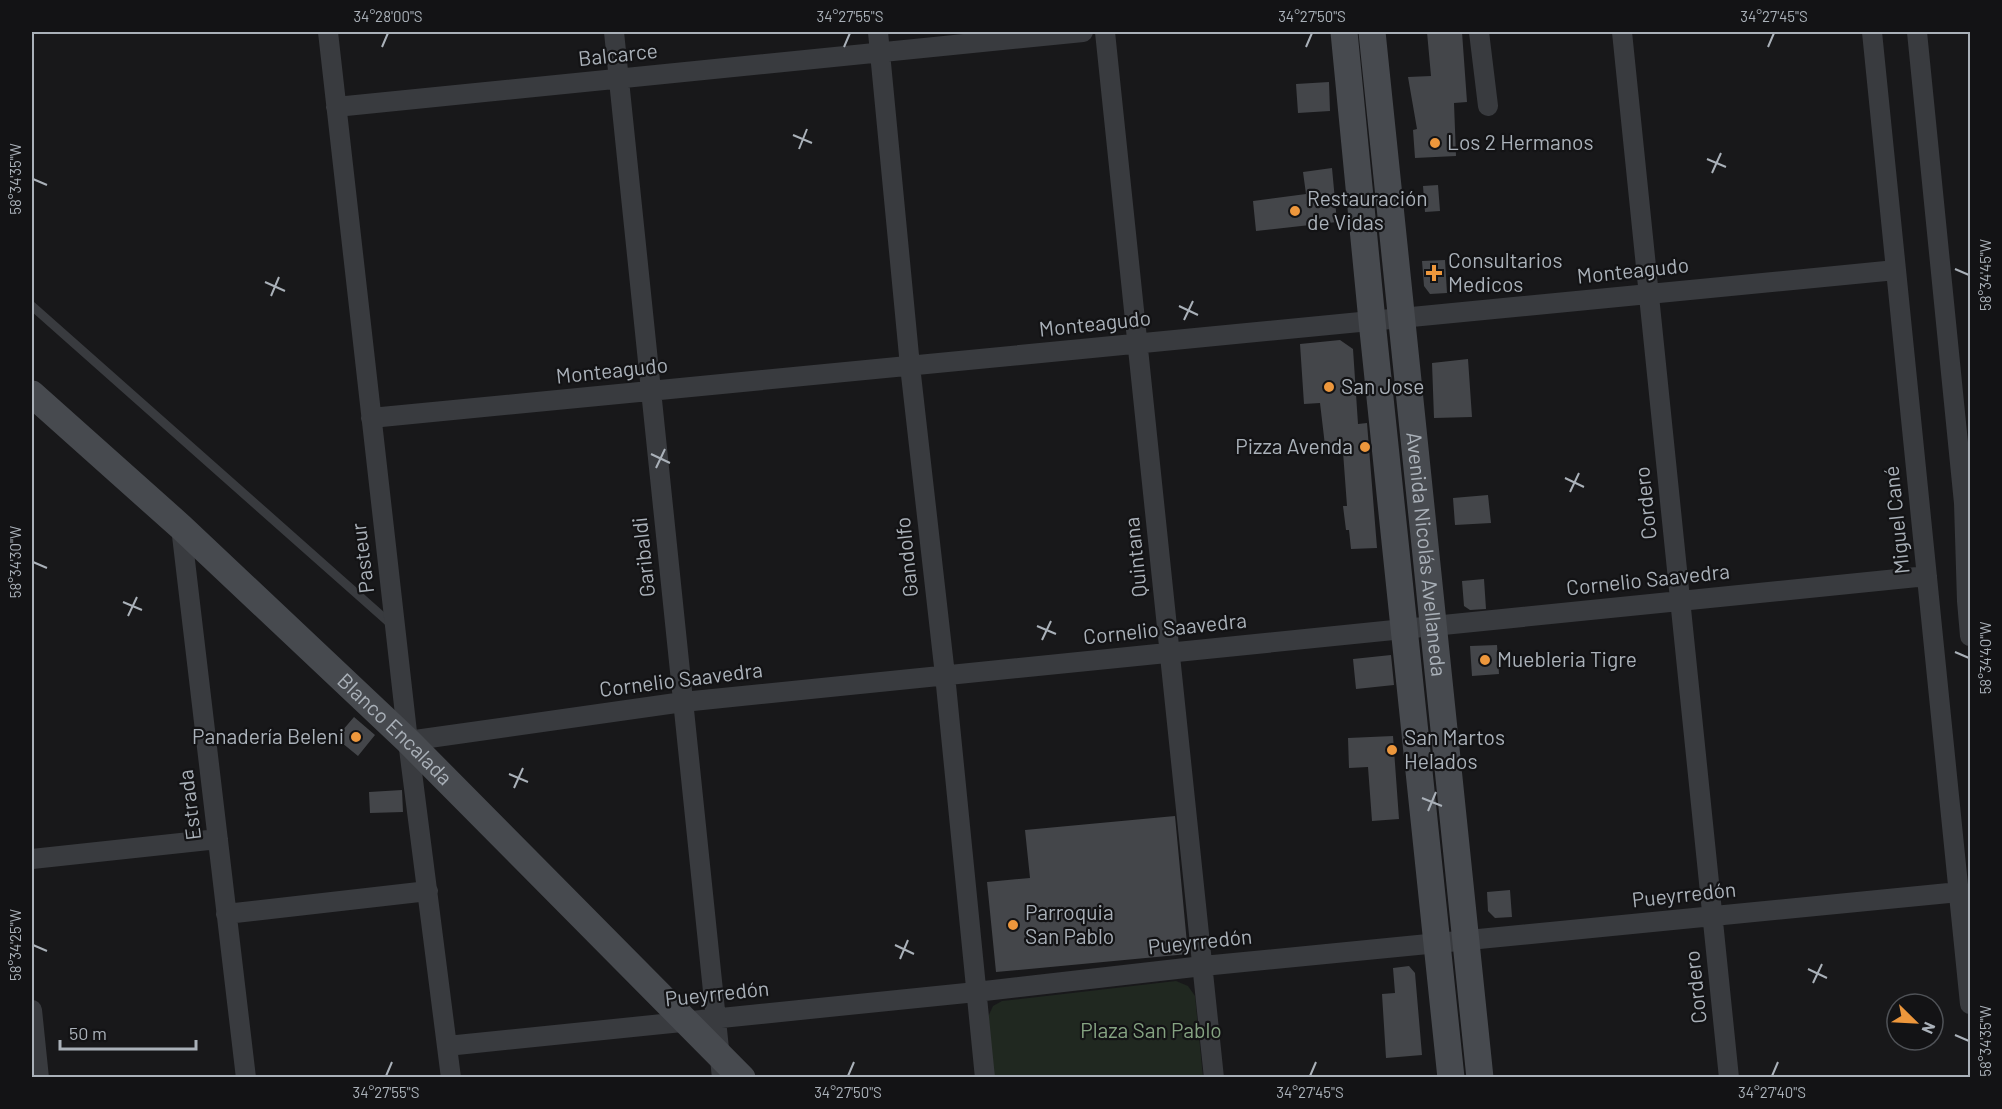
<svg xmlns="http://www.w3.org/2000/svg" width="2002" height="1109" font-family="Barlow,sans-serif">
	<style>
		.green { fill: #202820 }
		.building { fill: #44464a }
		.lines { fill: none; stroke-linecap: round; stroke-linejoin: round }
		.lane { stroke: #393b3f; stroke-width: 9 }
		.street { stroke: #393b3f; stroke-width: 20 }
		.secondary { stroke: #474a4f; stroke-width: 27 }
		.ticks { fill: none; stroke: #aab1b9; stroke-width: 2 }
		.poi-dot { fill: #ed973c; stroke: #131315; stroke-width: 2 }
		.labels { text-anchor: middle; stroke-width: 4.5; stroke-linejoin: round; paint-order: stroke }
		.street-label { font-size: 21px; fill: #aab1b9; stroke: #131315 }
		.poi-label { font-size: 21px; fill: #aab1b9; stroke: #131315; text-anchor: start }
		.park-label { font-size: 21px; fill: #85a382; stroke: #131315 }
		.neatline { fill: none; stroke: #aab1b9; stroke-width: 2 }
		.ticks-label { font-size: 15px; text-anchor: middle; fill: #aab1b9 }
	</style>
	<rect width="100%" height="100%" fill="#18181a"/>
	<path class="green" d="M1176,981L1188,986L1195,996L1203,1077H994L988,1017L993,1006L1002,1001Z"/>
	<path class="building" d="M1427,32H1462L1467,102L1454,103L1456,156L1415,158L1413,130L1417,129L1408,77L1431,76Z
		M1329,82L1330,111L1298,113L1296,84Z
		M1332,168L1337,222L1256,231L1253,201L1306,194L1303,172Z
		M1438,185L1440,211L1425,212L1423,186Z
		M1445,260L1447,293L1430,294L1424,286L1422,261Z
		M1340,340L1353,349L1358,424L1367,423L1377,548L1351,549L1349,530H1346L1343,506H1347L1343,452L1326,454L1320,403L1304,404L1300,344Z
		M1468,359L1472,417L1434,418L1432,363Z
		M1488,495L1491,523L1455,525L1453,498Z
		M1484,579L1486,609L1470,610L1464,606L1462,581Z
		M1497,645L1499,674L1472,676L1470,646Z
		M1391,655L1394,685L1356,689L1353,659Z
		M354,717L375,735L358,756L336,738Z
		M1393,736L1399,819L1372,821L1368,767L1349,768L1348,738Z
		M402,790L403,812L370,813L369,792Z
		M1175,816L1188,954L996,972L987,882L1030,878L1025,830Z
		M1510,890L1512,917L1495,918L1488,911L1487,892Z
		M1409,966L1415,973L1422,1055L1386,1058L1382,994L1395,993L1393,968Z"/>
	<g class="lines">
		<path class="lane" d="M32,306L392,625"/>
		<path class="street" d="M328,32L408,741L451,1078
			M614,32L722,1078
			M878,32L910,366L945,675L985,1078
			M1105,32L1214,1078
			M1479,32L1488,106
			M1622,32L1729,1078
			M1872,32L1970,1004
			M1917,32L1964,503L1967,601L1970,636
			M336,107L1083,32
			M371,418L1896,270
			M181,527L246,1078
			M408,741L683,702L1927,576
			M32,859L218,839
			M226,914L428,891
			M32,1010L39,1078
			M447,1046L976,992L1203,966L1959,892"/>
		<g class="secondary">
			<path d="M1344,32L1372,321L1451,1078"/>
			<path id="s1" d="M1372,32L1480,1078"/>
			<path id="s2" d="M32,394L181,527L408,741L742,1078"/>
		</g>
	</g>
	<path class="ticks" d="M382,47L388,33M844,47L850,33M1306,47L1312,33M1768,47L1774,33M793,135L812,143M799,149L807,129M1707,159L1726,167M1712,173L1721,153M33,179L47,185M1955,269L1969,275M265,282L285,291M271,296L279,277M1179,306L1198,315M1184,320L1193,301M651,454L670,463M656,468L665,449M1565,478L1584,487M1570,492L1579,473M33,562L47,568M123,602L142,610M128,616L137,597M1037,626L1056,634M1042,640L1051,621M1955,652L1969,658M509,774L528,782M514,788L523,768M1422,798L1442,806M1428,811L1436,792M33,945L47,951M895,945L914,954M900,959L908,940M1808,969L1827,978M1813,983L1822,964M1955,1035L1969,1041M386,1076L392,1062M848,1076L854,1062M1310,1076L1316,1062M1772,1076L1778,1062"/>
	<g class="poi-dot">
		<circle cx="1435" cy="143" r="6"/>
		<circle cx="1295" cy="211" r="6"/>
		<path d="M1431 264h6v6h6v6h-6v6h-6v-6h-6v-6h6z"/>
		<circle cx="1329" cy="387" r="6"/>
		<circle cx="1365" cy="447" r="6"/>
		<circle cx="1485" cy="660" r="6"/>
		<circle cx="356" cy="737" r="6"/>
		<circle cx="1392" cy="750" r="6"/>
		<circle cx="1013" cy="925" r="6"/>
	</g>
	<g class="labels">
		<g class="street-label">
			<text transform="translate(618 55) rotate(-6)" y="7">Balcarce</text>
			<text transform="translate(1633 271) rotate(-6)" y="7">Monteagudo</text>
			<text transform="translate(1095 324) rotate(-6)" y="7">Monteagudo</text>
			<text transform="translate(612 371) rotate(-6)" y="7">Monteagudo</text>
			<text transform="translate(1646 503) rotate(-96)" y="7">Cordero</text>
			<text transform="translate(1897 520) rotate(-96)" y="7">Miguel Cané</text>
			<text dy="7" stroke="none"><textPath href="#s1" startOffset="525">Avenida Nicolás Avellaneda</textPath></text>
			<text transform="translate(644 557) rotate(-96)" y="7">Garibaldi</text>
			<text transform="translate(907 557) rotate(-96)" y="7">Gandolfo</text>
			<text transform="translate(1136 557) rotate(-96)" y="7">Quintana</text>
			<text transform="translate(363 558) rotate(-97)" y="7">Pasteur</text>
			<text transform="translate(1648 580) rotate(-6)" y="7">Cornelio Saavedra</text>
			<text transform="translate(1165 629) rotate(-6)" y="7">Cornelio Saavedra</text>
			<text transform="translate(681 680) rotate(-7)" y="7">Cornelio Saavedra</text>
			<text dy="7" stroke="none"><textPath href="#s2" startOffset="494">Blanco Encalada</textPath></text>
			<text transform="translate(190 805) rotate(-97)" y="7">Estrada</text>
			<text transform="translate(1684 895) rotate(-6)" y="7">Pueyrredón</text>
			<text transform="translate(1200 942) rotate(-6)" y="7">Pueyrredón</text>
			<text transform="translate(1696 987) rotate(-96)" y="7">Cordero</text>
			<text transform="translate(717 994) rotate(-6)" y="7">Pueyrredón</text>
		</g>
		<g class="poi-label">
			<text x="1447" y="150">Los 2 Hermanos</text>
			<text x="1307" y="206">Restauración<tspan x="1307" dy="24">de Vidas</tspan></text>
			<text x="1448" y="268">Consultarios<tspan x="1448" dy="24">Medicos</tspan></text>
			<text x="1341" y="394">San Jose</text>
			<text x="1353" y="454" text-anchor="end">Pizza Avenda</text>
			<text x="1497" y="667">Muebleria Tigre</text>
			<text x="344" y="744" text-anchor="end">Panadería Beleni</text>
			<text x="1404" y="745">San Martos<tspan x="1404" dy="24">Helados</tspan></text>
			<text x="1025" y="920">Parroquia<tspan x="1025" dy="24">San Pablo</tspan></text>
		</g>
		<g class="park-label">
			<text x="1151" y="1038">Plaza San Pablo</text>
		</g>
	</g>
	<rect width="2002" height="1109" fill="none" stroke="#131315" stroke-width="66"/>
	<g transform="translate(1915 1022) rotate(114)"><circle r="28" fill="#131315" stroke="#4f5257" stroke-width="1.5"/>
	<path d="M0-4.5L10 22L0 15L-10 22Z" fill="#ed973c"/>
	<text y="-9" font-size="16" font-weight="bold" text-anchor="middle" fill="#aab1b9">N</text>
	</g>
	<path d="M60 1040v9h136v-9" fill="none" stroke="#aab1b9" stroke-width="3"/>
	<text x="69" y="1040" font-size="18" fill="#aab1b9" stroke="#131315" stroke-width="4.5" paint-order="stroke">50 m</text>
	<rect x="33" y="33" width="1936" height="1043" class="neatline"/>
	<g class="ticks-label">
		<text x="388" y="22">34°28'00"S</text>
		<text x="850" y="22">34°27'55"S</text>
		<text x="1312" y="22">34°27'50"S</text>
		<text x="1774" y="22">34°27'45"S</text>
		<text transform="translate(16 179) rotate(-90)" y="5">58°34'35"W</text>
		<text transform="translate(1986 275) rotate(-90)" y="5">58°34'45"W</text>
		<text transform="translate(16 562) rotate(-90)" y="5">58°34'30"W</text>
		<text transform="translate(1986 658) rotate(-90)" y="5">58°34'40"W</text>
		<text transform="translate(16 945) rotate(-90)" y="5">58°34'25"W</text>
		<text transform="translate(1986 1041) rotate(-90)" y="5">58°34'35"W</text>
		<text x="386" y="1098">34°27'55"S</text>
		<text x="848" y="1098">34°27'50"S</text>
		<text x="1310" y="1098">34°27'45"S</text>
		<text x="1772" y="1098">34°27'40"S</text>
	</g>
</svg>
